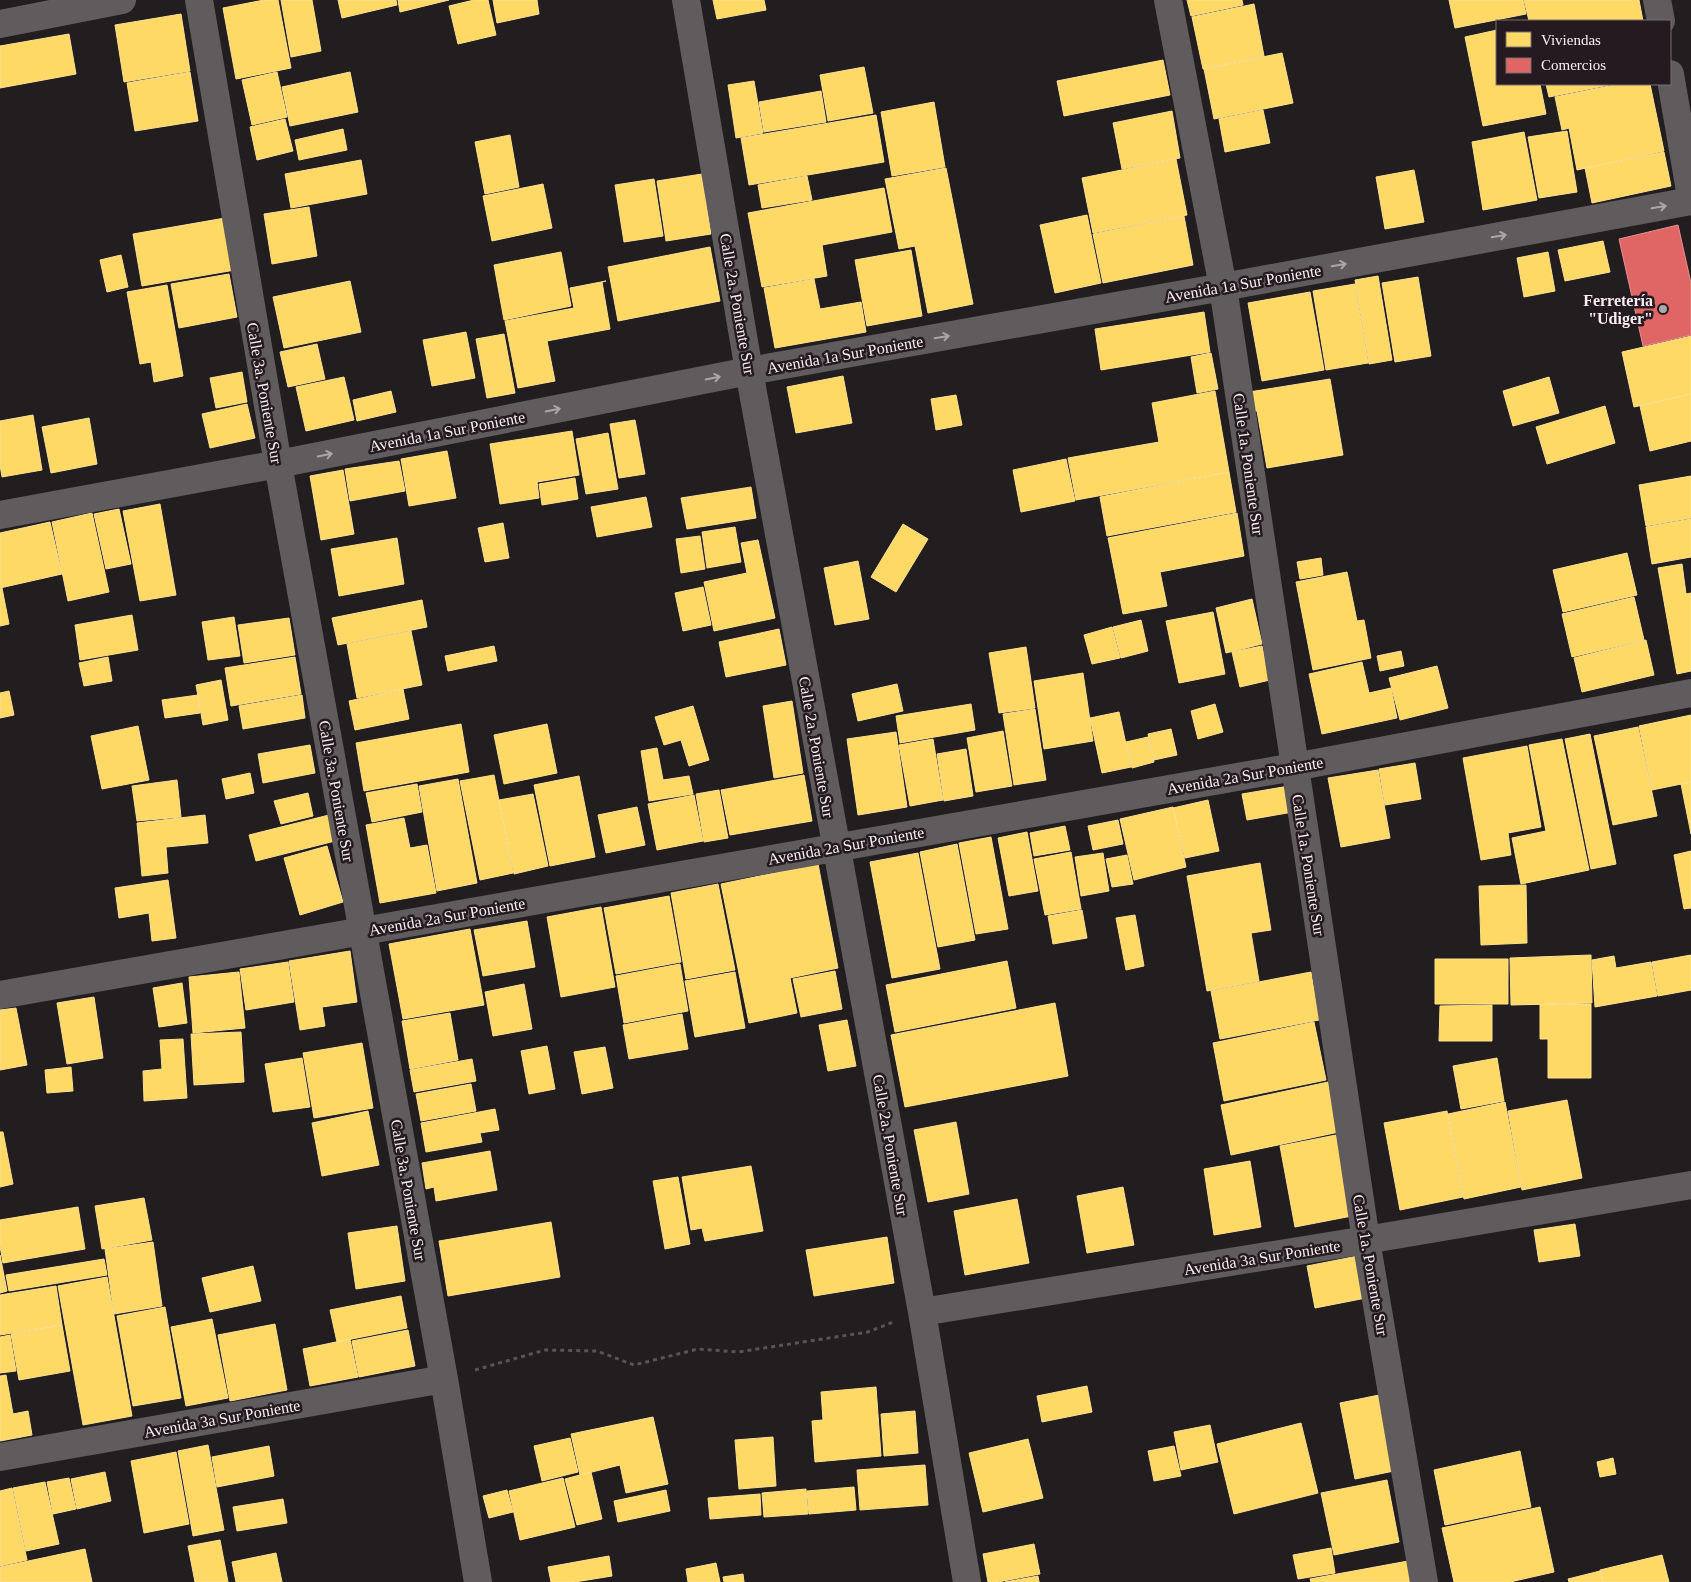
<svg xmlns="http://www.w3.org/2000/svg" width="1691" height="1582" font-family="Georgia,serif">
	<style>
		.homes { fill: #ffd966; stroke: #fce090 }
		.shops { fill: #e06666; stroke: #e78f90 }
		.lines { fill: none; stroke-linecap: round; stroke-linejoin: round }
		.path { stroke: #585456; stroke-width: 3; stroke-dasharray: 4 4; stroke-linecap: butt }
		.minor { stroke: #605b5d; stroke-width: 28 }
		.oneway { stroke: #aba5a8 }
		.poi-dot { fill: #aca6a8; stroke: #251a1f; stroke-width: 2 }
		.labels { text-anchor: middle; stroke-width: 5; stroke-linejoin: round; paint-order: stroke }
		.street-label { font-size: 16px; fill: #f6eff2; stroke: #251a1f }
		.poi-label { font-size: 16px; font-weight: bold; fill: #f6eff2; stroke: #251a1f; text-anchor: end }
	</style>
	<rect width="100%" height="100%" fill="#221d1f"/>
	<path class="homes" d="M264,0H278L291,68L236,79L223,8Z
		M281,0H312L321,51L291,57Z
		M338,0H396L397,5L342,18Z
		M398,0H449L400,12Z
		M474,0H488L496,35L458,44L449,6Z
		M493,0H537L539,14L497,23Z
		M713,0H764L766,10L717,19Z
		M1187,0H1242L1243,5L1191,16Z
		M1449,0H1523L1526,14L1455,28Z
		M1524,0H1639L1643,21H1529Z
		M1254,4L1264,56L1203,69L1192,17Z
		M181,14L190,71L124,82L115,25Z
		M1497,30V84H1540L1546,114L1483,126L1465,37Z
		M69,34L76,74L0,88V46Z
		M1282,53L1293,103L1214,119L1204,69Z
		M1163,60L1170,95L1064,116L1057,81Z
		M864,67L873,113L828,121L820,75Z
		M190,72L198,121L135,131L127,83Z
		M277,72L287,117L252,125L242,80Z
		M350,72L358,112L290,126L282,87Z
		M754,81L763,133L736,138L728,85Z
		M1546,84H1614L1549,97Z
		M1619,84H1650L1664,151L1577,170L1569,128L1562,130L1555,97Z
		M821,91L826,122L764,132L759,102Z
		M934,102L945,167L892,176L881,112Z
		M1263,110L1270,143L1225,152L1219,119Z
		M1172,111L1180,158L1122,169L1113,123Z
		M876,115L884,162L749,185L741,138Z
		M285,119L293,151L257,160L250,127Z
		M343,129L347,150L299,160L295,140Z
		M1567,131L1577,192L1539,198L1528,137Z
		M1524,132L1537,200L1483,210L1472,142Z
		M510,135L519,187L485,194L475,142Z
		M1664,152L1671,186L1592,203L1585,168Z
		M1176,159L1187,215L1093,233L1082,178Z
		M361,160L367,194L291,208L285,174Z
		M946,168L973,304L928,313L915,246L899,249L885,179Z
		M1414,170L1424,222L1385,229L1376,177Z
		M702,174L711,234L666,241L657,181Z
		M807,176L812,200L762,208L758,185Z
		M654,179L663,236L624,242L615,185Z
		M543,184L552,228L492,241L483,196Z
		M884,188L892,232L822,245L827,276L762,287L748,213Z
		M309,207L317,256L272,264L264,214Z
		M1087,215L1101,283L1055,293L1040,225Z
		M1184,216L1193,265L1103,283L1093,234Z
		M225,218L235,270L142,286L133,234Z
		M1603,241L1610,272L1565,281L1558,250Z
		M710,247L720,301L618,321L608,267Z
		M911,250L922,316L867,326L855,260Z
		M561,252L571,306L504,320L494,265Z
		M1548,252L1555,291L1524,297L1517,258Z
		M121,255L128,287L107,292L100,260Z
		M229,274L237,317L179,328L171,284Z
		M1378,276L1392,360L1369,364L1355,280Z
		M1418,277L1431,356L1395,362L1382,283Z
		M814,279L820,309L861,302L866,332L775,348L764,288Z
		M350,281L361,332L284,348L273,297Z
		M606,281L602,282L610,329L547,341L555,381L518,388L505,321L574,308L570,288Z
		M1355,284L1368,363L1326,370L1313,291Z
		M167,285L183,376L154,382L151,362L140,364L127,292Z
		M1310,292L1324,370L1262,381L1248,303Z
		M1204,312L1210,352L1101,370L1095,329Z
		M466,332L475,378L432,386L423,340Z
		M504,334L515,393L487,398L476,339Z
		M1691,336V394L1634,407L1622,352Z
		M317,344L325,379L288,387L280,352Z
		M1211,353L1218,389L1197,393L1191,357Z
		M242,372L247,402L216,408L210,378Z
		M843,376L852,423L796,433L787,387Z
		M344,377L354,420L306,431L296,387Z
		M1549,377L1559,413L1513,426L1503,391Z
		M1330,379L1343,455L1267,468L1257,411H1253L1249,392Z
		M391,391L396,412L357,421L353,400Z
		M1215,391L1229,472L1076,500L1068,458L1159,442L1152,403Z
		M1691,394V441L1650,451L1640,406Z
		M956,395L962,425L936,430L931,399Z
		M247,404L255,438L210,448L202,414Z
		M1605,406L1615,443L1547,464L1536,427Z
		M33,415L42,470L2,477L0,465V421Z
		M89,418L97,464L51,473L42,427Z
		M635,420L645,474L619,478L610,424Z
		M572,431L579,475L537,482L539,498L500,504L490,444Z
		M608,433L618,489L586,494L576,439Z
		M447,451L456,498L409,506L401,459Z
		M1066,459L1075,501L1021,512L1013,470Z
		M399,461L405,491L350,501L345,469Z
		M343,470L354,534L321,540L310,476Z
		M1229,472L1236,512L1107,536L1100,497Z
		M1691,476V518L1646,526L1639,485Z
		M575,478L578,499L542,505L539,484Z
		M751,487L756,518L687,529L681,498Z
		M646,497L652,527L597,537L591,507Z
		M160,504L176,595L140,601L123,511Z
		M119,509L131,564L106,569L94,514Z
		M92,513L109,592L68,601L52,522Z
		M1237,513L1244,556L1160,572L1167,606L1123,614L1108,538Z
		M1691,519V557L1652,564L1646,527Z
		M50,522L62,574L0,588V533Z
		M503,523L509,558L485,562L478,528Z
		M903,524L928,539L896,592L871,577Z
		M735,527L741,562L707,568L702,532Z
		M700,536L705,569L681,573L676,539Z
		M397,538L404,584L339,596L331,549Z
		M758,540L775,618L714,631L704,582L747,573L741,543Z
		M1627,553L1637,595L1563,612L1553,570Z
		M1321,558L1323,575L1300,579L1297,562Z
		M858,561L869,619L835,625L824,568Z
		M1682,564L1686,594L1691,593V671L1677,674L1658,568Z
		M1347,572L1357,621L1364,620L1371,658L1313,670L1296,582Z
		M703,587L711,625L683,631L675,593Z
		M2,588L9,624L0,626V589Z
		M1634,597L1644,640L1572,657L1562,614Z
		M1252,599L1262,644L1226,653L1216,608Z
		M422,600L427,627L338,645L332,618Z
		M1213,612L1225,674L1179,683L1166,621Z
		M132,615L138,650L80,660L75,625Z
		M234,617L240,656L208,660L202,622Z
		M289,618L295,655L244,663L238,625Z
		M1141,620L1148,651L1121,658L1113,627Z
		M1112,627L1120,658L1092,664L1084,635Z
		M779,629L786,665L726,677L719,642Z
		M411,631L422,685L357,698L347,644Z
		M1646,640L1654,675L1582,692L1574,658Z
		M494,646L497,661L448,671L445,656Z
		M1262,646L1270,680L1240,687L1232,652Z
		M1026,647L1035,708L999,713L989,653Z
		M1401,651L1404,666L1380,671L1377,656Z
		M108,657L112,681L84,686L79,663Z
		M295,657L301,694L231,706L225,668Z
		M1362,662L1369,693L1391,688L1397,718L1322,734L1309,674Z
		M1437,666L1448,708L1400,720L1389,678Z
		M1083,673L1093,741L1044,749L1034,681Z
		M221,680L228,720L203,725L196,685Z
		M897,684L903,711L858,721L852,694Z
		M403,689L409,719L355,730L349,701Z
		M9,691L14,715L0,718V693Z
		M198,695L200,713L165,718L162,700Z
		M302,695L305,718L243,729L239,706Z
		M792,701L803,773L774,778L763,706Z
		M971,704L975,730L900,743L896,716Z
		M1215,704L1223,732L1198,739L1191,711Z
		M693,706L709,760L689,766L681,740L664,745L655,717Z
		M1035,709L1046,780L1014,785L1003,714Z
		M1119,712L1131,767L1102,773L1090,718Z
		M1691,715V782L1652,790L1639,726Z
		M461,724L469,772L364,791L356,743Z
		M547,724L557,773L504,784L494,735Z
		M138,726L149,780L102,789L91,736Z
		M1638,727L1657,816L1613,825L1594,736Z
		M1171,729L1177,755L1154,760L1148,734Z
		M1003,731L1012,786L976,792L967,738Z
		M896,732L907,807L858,815L847,739Z
		M1590,734L1616,864L1591,869L1565,739Z
		M1148,737L1154,762L1132,768L1126,742Z
		M933,739L943,800L910,806L899,745Z
		M1562,739L1589,870L1521,884L1512,838L1546,831L1529,745Z
		M310,745L315,773L263,783L258,754Z
		M1527,746L1541,827L1508,833L1511,855L1481,860L1463,758Z
		M657,748L663,780L689,776L693,794L649,801L641,751Z
		M966,749L973,796L944,801L937,754Z
		M1415,763L1421,799L1385,805L1379,769Z
		M1378,770L1390,838L1341,847L1328,778Z
		M250,773L254,793L226,799L222,779Z
		M494,775L513,873L480,880L460,781Z
		M804,775L812,821L730,835L721,790Z
		M579,776L595,857L550,866L534,785Z
		M458,779L477,883L437,891L419,786Z
		M177,780L181,817L137,821L132,786Z
		M1691,782V834L1681,784Z
		M417,784L422,812L372,822L366,793Z
		M1289,786L1293,812L1247,820L1242,794Z
		M719,790L728,838L704,842L696,794Z
		M308,793L313,816L281,824L274,801Z
		M533,794L548,866L514,874L499,800Z
		M694,795L703,841L657,850L648,804Z
		M1208,800L1219,851L1185,858L1173,808Z
		M637,807L645,845L606,853L598,815Z
		M1173,807L1186,867L1134,880L1120,819Z
		M333,814L339,840L256,861L249,835Z
		M205,815L208,843L166,847L168,873L142,876L137,823Z
		M404,818L410,848L427,845L436,893L380,903L366,825Z
		M1118,820L1123,844L1093,850L1088,826Z
		M1065,826L1070,850L1034,856L1030,833Z
		M1027,832L1038,891L1009,896L998,838Z
		M991,837L1008,929L976,934L959,843Z
		M957,844L975,940L938,947L920,852Z
		M327,846L343,902L300,915L284,858Z
		M1691,851V908L1684,909L1674,855Z
		M1071,852L1081,909L1045,915L1034,859Z
		M918,853L940,969L892,978L870,862Z
		M1103,853L1109,891L1081,896L1075,857Z
		M1127,855L1133,884L1112,887L1106,859Z
		M1260,863L1271,930L1251,933L1259,981L1207,991L1187,876Z
		M818,864L838,968L790,978L797,1013L749,1023L721,884Z
		M168,880L176,938L152,941L149,913L119,918L115,888Z
		M718,884L735,970L686,979L671,893Z
		M1526,885L1527,943L1481,945L1479,886Z
		M669,896L681,962L616,974L604,908Z
		M601,907L615,987L561,997L547,917Z
		M1082,910L1087,938L1053,944L1048,916Z
		M1135,915L1144,966L1126,970L1116,918Z
		M527,921L535,967L483,976L474,930Z
		M470,929L484,1005L403,1019L389,944Z
		M350,951L357,1002L322,1007L325,1026L300,1030L289,961Z
		M1591,955L1592,1003L1511,1005L1510,958Z
		M1691,955V990L1658,996L1652,962Z
		M1614,956L1616,968L1651,962L1657,996L1595,1007L1592,960Z
		M1435,959H1508V1004H1435Z
		M1007,961L1016,1008L895,1032L886,985Z
		M288,962L294,1002L246,1010L240,969Z
		M680,964L688,1011L624,1023L616,976Z
		M835,971L842,1009L801,1017L793,979Z
		M239,972L245,1028L193,1033L189,977Z
		M735,972L745,1028L695,1037L685,981Z
		M1311,972L1319,1020L1220,1039L1211,991Z
		M182,983L187,1023L159,1027L153,988Z
		M524,984L532,1029L493,1036L485,992Z
		M94,997L103,1058L67,1064L57,1003Z
		M1055,1003L1068,1076L905,1107L891,1035Z
		M1540,1004H1591V1078H1548V1039H1540Z
		M1492,1005V1041H1439L1440,1006Z
		M16,1008L27,1065L0,1070V1010Z
		M450,1013L458,1060L410,1069L402,1021Z
		M682,1014L688,1049L629,1059L623,1025Z
		M847,1020L856,1066L828,1071L819,1025Z
		M1314,1022L1326,1080L1224,1101L1213,1043Z
		M241,1032L244,1082L194,1085L191,1034Z
		M183,1039L187,1098L144,1101L143,1071L162,1069L160,1040Z
		M362,1043L373,1108L314,1118L303,1053Z
		M547,1046L555,1089L529,1094L521,1051Z
		M605,1047L613,1088L582,1094L574,1052Z
		M302,1058L310,1107L273,1112L265,1064Z
		M1497,1058L1504,1101L1461,1109L1453,1066Z
		M472,1059L476,1081L414,1092L410,1070Z
		M71,1067L73,1091L47,1093L45,1070Z
		M1328,1082L1339,1132L1231,1155L1221,1105Z
		M471,1084L476,1111L421,1121L416,1094Z
		M1567,1100L1582,1178L1522,1190L1508,1111Z
		M1505,1102L1521,1187L1464,1199L1448,1114Z
		M495,1109L499,1130L480,1133L482,1142L426,1152L421,1123Z
		M368,1111L379,1165L322,1176L312,1123Z
		M1447,1111L1463,1197L1400,1210L1384,1123Z
		M956,1122L969,1194L928,1202L914,1130Z
		M0,1132H3L13,1184L0,1187Z
		M1336,1135L1352,1216L1295,1227L1280,1146Z
		M490,1151L497,1190L436,1201L434,1187L426,1189L422,1163Z
		M1250,1161L1261,1227L1214,1235L1204,1169Z
		M751,1166L763,1231L705,1241L702,1228L691,1230L682,1177Z
		M678,1177L690,1244L665,1249L653,1181Z
		M1123,1187L1134,1245L1087,1253L1077,1196Z
		M144,1198L152,1240L102,1249L95,1206Z
		M1017,1199L1029,1263L965,1275L954,1211Z
		M78,1207L85,1249L3,1263L0,1246V1220Z
		M551,1222L560,1277L448,1296L439,1241Z
		M1575,1224L1580,1256L1539,1262L1534,1230Z
		M397,1226L405,1281L356,1289L348,1233Z
		M887,1237L894,1283L814,1296L806,1250Z
		M153,1242L162,1306L114,1314L105,1249Z
		M0,1255L7,1291L0,1293Z
		M1358,1256L1366,1298L1315,1308L1307,1266Z
		M104,1259L107,1275L9,1291L6,1275Z
		M253,1266L261,1301L210,1312L202,1278Z
		M107,1277L132,1416L83,1425L58,1286Z
		M56,1286L62,1325L0,1335V1295Z
		M401,1296L407,1328L337,1342L330,1310Z
		M165,1307L181,1398L133,1406L117,1316Z
		M212,1319L228,1398L186,1406L171,1327Z
		M275,1324L287,1390L230,1401L218,1335Z
		M62,1325L70,1371L19,1380L11,1334Z
		M408,1330L415,1366L359,1377L352,1341Z
		M10,1335L16,1371L0,1373V1337Z
		M350,1339L358,1377L310,1386L303,1349Z
		M6,1375L13,1414L28,1411L32,1435L0,1441V1376Z
		M1087,1386L1092,1412L1042,1422L1037,1396Z
		M876,1387L881,1456L815,1462L812,1421L823,1420L821,1392Z
		M1379,1395L1394,1471L1355,1479L1340,1403Z
		M915,1411L918,1453L884,1456L881,1414Z
		M653,1417L668,1484L626,1493L620,1465L580,1475L571,1434Z
		M1301,1423L1318,1493L1234,1514L1217,1444Z
		M1210,1425L1218,1462L1181,1470L1174,1432Z
		M773,1437L776,1486L739,1489L735,1440Z
		M570,1438L578,1472L542,1481L534,1446Z
		M1028,1439L1043,1498L983,1512L969,1453Z
		M208,1445L224,1530L193,1536L178,1451Z
		M269,1446L274,1476L217,1487L212,1457Z
		M1174,1446L1181,1476L1154,1481L1148,1451Z
		M1520,1451L1531,1507L1445,1525L1434,1470Z
		M176,1452L189,1524L144,1533L131,1461Z
		M1613,1458L1616,1474L1600,1477L1597,1462Z
		M925,1465L928,1505L860,1510L857,1470Z
		M105,1472L111,1501L77,1509L71,1479Z
		M591,1472L602,1519L577,1525L565,1479Z
		M69,1478L76,1509L53,1514L47,1482Z
		M563,1478L575,1527L520,1540L509,1491Z
		M1387,1480L1399,1542L1334,1555L1321,1493Z
		M45,1482L59,1544L26,1551L13,1488Z
		M854,1487L856,1510L809,1514L807,1491Z
		M12,1488L27,1560L0,1566V1491Z
		M806,1489L808,1514L764,1517L762,1493Z
		M507,1490L513,1512L489,1518L483,1496Z
		M666,1490L670,1511L618,1522L614,1501Z
		M760,1494L761,1515L710,1519L708,1498Z
		M283,1499L287,1523L237,1531L233,1507Z
		M1540,1507L1554,1572L1510,1582H1454L1442,1528Z
		M220,1540L228,1582H195L188,1546Z
		M1034,1544L1040,1574L998,1582H988L983,1554Z
		M1331,1548L1335,1573L1298,1579L1293,1555Z
		M85,1549L92,1582H0V1567Z
		M276,1553L282,1582H236L232,1562Z
		M1662,1555L1669,1582H1603L1600,1570Z
		M609,1556L612,1576L575,1582H551L548,1567Z
		M1408,1561L1411,1582H1311L1310,1579Z
		M716,1563L720,1582H688L686,1569Z
		M1600,1571L1603,1582H1569L1568,1579Z
		M743,1574L744,1582H724L723,1577Z
		M1038,1576L1039,1582H1005Z"/>
	<path class="shops" d="M1678,225L1691,283V335L1643,346L1619,239Z"/>
	<g class="lines">
		<path class="path" d="M475,1370L545,1350L597,1351L634,1365L698,1349L738,1352L868,1332L893,1322"/>
		<path class="minor" d="M199,0L278,464L444,1379L478,1582
			M686,0L749,371L922,1312L967,1582
			M1168,0L1223,287L1366,1240L1424,1582
			M1657,0L1661,21
			M0,24L122,0
			M1670,74L1691,197
			M0,515L278,464L749,371L1223,287L1691,201
			M0,995L1294,767L1691,693
			M922,1312L1366,1240L1691,1185
			M0,1457L444,1379"/>
	</g>
	<defs><path id="oneway-shaft" d="M-6 0H5M1.5-3L5.5 0L1.5 3" fill="none" stroke-width="1.6" stroke-linecap="round" stroke-linejoin="round" transform="scale(1.25)"/></defs>
	<g class="oneway">
		<use href="#oneway-shaft" transform="translate(1659 207) rotate(-10)"/>
		<use href="#oneway-shaft" transform="translate(1499 236) rotate(-10)"/>
		<use href="#oneway-shaft" transform="translate(1339 265) rotate(-10)"/>
		<use href="#oneway-shaft" transform="translate(942 337) rotate(-10)"/>
		<use href="#oneway-shaft" transform="translate(713 378) rotate(-11)"/>
		<use href="#oneway-shaft" transform="translate(553 410) rotate(-11)"/>
		<use href="#oneway-shaft" transform="translate(325 455) rotate(-11)"/>
	</g>
	<circle class="poi-dot" cx="1663" cy="309" r="5"/>
	<g class="labels">
		<g class="street-label">
			<text transform="translate(1243 283) rotate(-10)" y="6">Avenida 1a Sur Poniente</text>
			<text transform="translate(738 304) rotate(80)" y="6">Calle 2a. Poniente Sur</text>
			<text transform="translate(845 354) rotate(-10)" y="6">Avenida 1a Sur Poniente</text>
			<text transform="translate(265 393) rotate(80)" y="6">Calle 3a. Poniente Sur</text>
			<text transform="translate(447 431) rotate(-11)" y="6">Avenida 1a Sur Poniente</text>
			<text transform="translate(1249 464) rotate(82)" y="6">Calle 1a. Poniente Sur</text>
			<text transform="translate(817 747) rotate(80)" y="6">Calle 2a. Poniente Sur</text>
			<text transform="translate(1245 775) rotate(-10)" y="6">Avenida 2a Sur Poniente</text>
			<text transform="translate(337 791) rotate(80)" y="6">Calle 3a. Poniente Sur</text>
			<text transform="translate(846 845) rotate(-10)" y="6">Avenida 2a Sur Poniente</text>
			<text transform="translate(1309 865) rotate(81)" y="6">Calle 1a. Poniente Sur</text>
			<text transform="translate(447 916) rotate(-10)" y="6">Avenida 2a Sur Poniente</text>
			<text transform="translate(891 1145) rotate(80)" y="6">Calle 2a. Poniente Sur</text>
			<text transform="translate(409 1190) rotate(80)" y="6">Calle 3a. Poniente Sur</text>
			<text transform="translate(1262 1257) rotate(-9)" y="6">Avenida 3a Sur Poniente</text>
			<text transform="translate(1371 1265) rotate(80)" y="6">Calle 1a. Poniente Sur</text>
			<text transform="translate(222 1418) rotate(-10)" y="6">Avenida 3a Sur Poniente</text>
		</g>
		<g class="poi-label">
			<text x="1653" y="306">Ferretería<tspan x="1653" dy="18">"Udiger"</tspan></text>
		</g>
	</g>
	<rect x="1496" y="20" width="175" height="65" fill="#251a1f" stroke="#796f73"/>
	<rect x="1506" y="32" width="25" height="15" fill="#ffd966" stroke="#796f73"/>
	<text x="1541" y="45" font-size="15" fill="#f6eff2">Viviendas</text>
	<rect x="1506" y="58" width="25" height="15" fill="#e06666" stroke="#796f73"/>
	<text x="1541" y="70" font-size="15" fill="#f6eff2">Comercios</text>
</svg>
